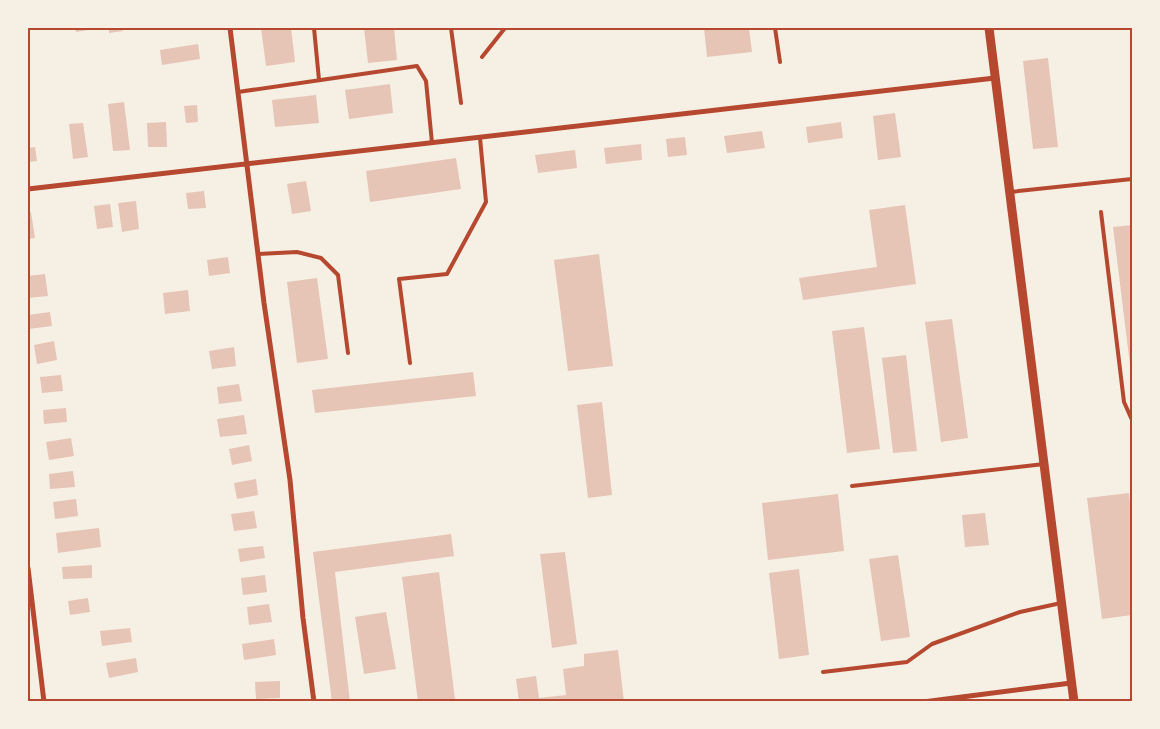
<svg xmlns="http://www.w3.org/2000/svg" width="1160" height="729" font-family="'Source Sans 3',sans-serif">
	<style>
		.building { fill: #e6c5b7 }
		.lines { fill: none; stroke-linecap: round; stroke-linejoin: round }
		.service { stroke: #b5482f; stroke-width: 4 }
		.minor { stroke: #b5482f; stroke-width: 5 }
		.tertiary { stroke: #b5482f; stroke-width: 9 }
		.neatline { fill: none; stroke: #b5482f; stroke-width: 2 }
	</style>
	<rect width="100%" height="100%" fill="#f6efe4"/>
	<path class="building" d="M75,28H88V30L76,32Z
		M109,28H122L123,31L109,33Z
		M261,28H291L295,62L266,66Z
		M364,28H394L397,60L368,63Z
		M704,28H749L752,52L707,57Z
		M198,44L200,59L162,65L160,50Z
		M1048,58L1058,147L1033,149L1023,61Z
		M390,84L393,113L349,119L345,90Z
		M316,95L319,123L275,127L272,100Z
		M124,102L130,150L113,151L108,104Z
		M197,105L198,122L186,123L184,106Z
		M895,113L901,157L878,160L873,116Z
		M166,122L167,147H148L147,123Z
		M841,122L843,138L808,143L806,127Z
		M83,123L88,157L73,159L69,124Z
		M762,131L765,148L727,153L724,136Z
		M685,137L687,155L668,157L666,139Z
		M641,144L642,160L606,164L604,148Z
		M35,147L37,161L28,162V148Z
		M575,150L577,168L538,173L535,155Z
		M456,158L461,189L370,202L366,171Z
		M306,181L311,211L292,214L287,184Z
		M204,191L206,208L188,209L186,193Z
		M136,201L139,229L122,232L118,203Z
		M110,204L113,227L97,229L94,206Z
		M905,205L916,284L803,300L799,278L877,267L869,210Z
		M31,212L35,238L28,239V213Z
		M1132,225V373H1131L1113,227Z
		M599,254L613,366L568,371L554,260Z
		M228,257L230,273L209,276L207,260Z
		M45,274L48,296L28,298V276Z
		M317,278L328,359L297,363L287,282Z
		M188,290L190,311L165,314L163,293Z
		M50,312L52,326L29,329L28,315Z
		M952,319L968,438L941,442L925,322Z
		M864,327L880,449L847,453L832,331Z
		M54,341L57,360L37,364L34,345Z
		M234,347L236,366L212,369L209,351Z
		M906,355L917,451L893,453L882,358Z
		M473,372L476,396L315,413L312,390Z
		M61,375L63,391L42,393L40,377Z
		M239,384L242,401L219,404L217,387Z
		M602,402L612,495L588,498L577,405Z
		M66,408L67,422L44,424L43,410Z
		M244,415L247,434L220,437L217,419Z
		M71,438L74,456L49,460L46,442Z
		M249,445L252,461L232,465L229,449Z
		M73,471L75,487L50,489L49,474Z
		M256,479L258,495L237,499L234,483Z
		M1129,493L1132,525V615L1102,619L1087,498Z
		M838,494L844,551L768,560L762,503Z
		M76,499L78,516L55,519L53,502Z
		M254,511L257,528L234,531L231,514Z
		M985,513L989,545L965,547L962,515Z
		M99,528L101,547L58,553L56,533Z
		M451,534L454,556L335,572L350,702H332L313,552Z
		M263,546L265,558L240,562L238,549Z
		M565,552L577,644L552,648L540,554Z
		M898,555L910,637L881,641L869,559Z
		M92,565V578L63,579L62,567Z
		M799,569L809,655L779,659L769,573Z
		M439,572L455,699L418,702L402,577Z
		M265,575L267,592L243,595L241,578Z
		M88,598L90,612L70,615L68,601Z
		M269,604L272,622L249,625L247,607Z
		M386,612L396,669L364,674L355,617Z
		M130,628L132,642L102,646L100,631Z
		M274,639L276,655L244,660L242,644Z
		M618,650L624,702H519L516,679L536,676L539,698L566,695L563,669L584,666V654Z
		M136,658L138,672L109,678L106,663Z
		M280,681V698L256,699L255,682Z"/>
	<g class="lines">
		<path class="service" d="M314,28L319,80
			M451,28L461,103
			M775,28L780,62
			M482,57L505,28
			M238,92L417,66L426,81L432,143
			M1010,192L1132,179
			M1101,212L1124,402L1132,420
			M258,254L297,252L321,258L338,275L348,353
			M410,363L399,279L447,274L486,202L480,138
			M852,486L1044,464
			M823,672L907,662L932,644L1020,612L1061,603"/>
		<path class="minor" d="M230,28L264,303L290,480L303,618L314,702
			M28,189L995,78
			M28,568L44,702
			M923,702L1071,683"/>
		<path class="tertiary" d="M989,28L1074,702"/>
	</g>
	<rect width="1160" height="729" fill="none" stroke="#f6efe4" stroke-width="58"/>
	<rect x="29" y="29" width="1102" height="671" class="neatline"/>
</svg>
